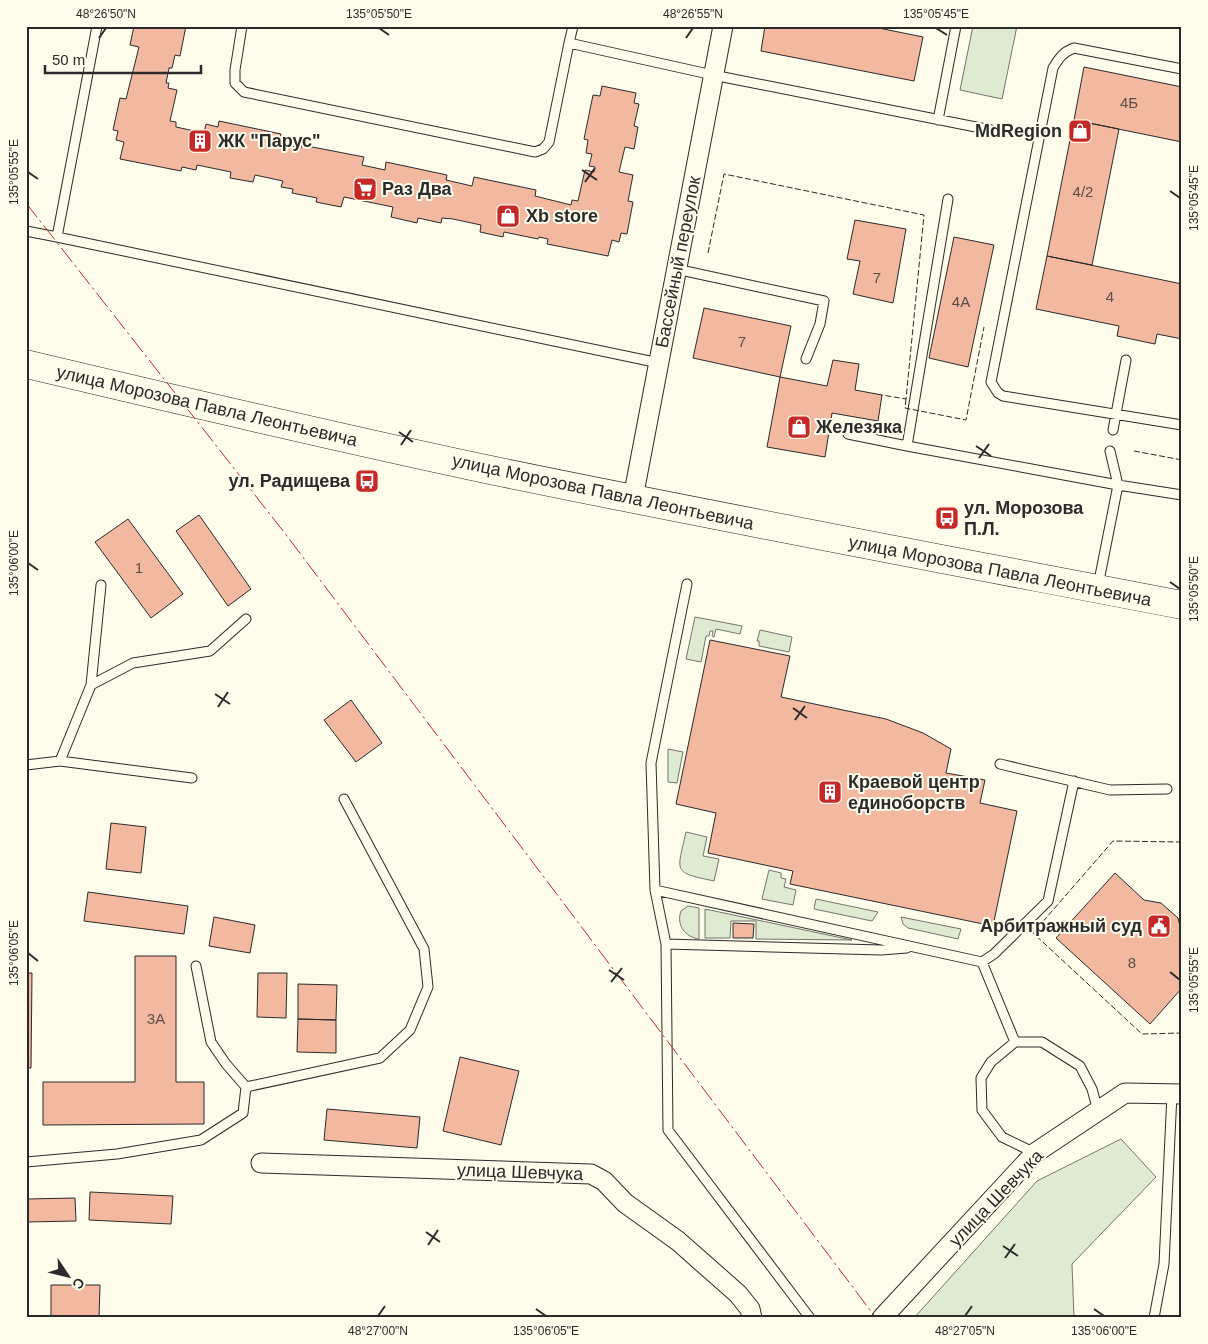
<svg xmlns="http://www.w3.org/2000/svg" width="1208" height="1344" font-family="Helvetica,sans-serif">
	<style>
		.green { fill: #deebd1; stroke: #74746e }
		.building { fill: #f2b8a0; stroke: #2b2b2b }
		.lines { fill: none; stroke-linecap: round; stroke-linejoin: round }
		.lane-casing { stroke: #2b2b2b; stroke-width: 11 }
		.street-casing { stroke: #2b2b2b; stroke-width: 21 }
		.primary-casing { stroke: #2b2b2b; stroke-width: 29 }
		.lane { stroke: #fdfbea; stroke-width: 9 }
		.street { stroke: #fdfbea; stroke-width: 19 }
		.primary { stroke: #fdfbea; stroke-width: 28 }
		.fence { stroke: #2b2b2b; stroke-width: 1; stroke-dasharray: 6 2.5; stroke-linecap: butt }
		.power { stroke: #c62828; stroke-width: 1; stroke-dasharray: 18 4 2.5 4; stroke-linecap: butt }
		.ticks { fill: none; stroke: #2b2b2b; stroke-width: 2 }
		.labels { text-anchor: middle; stroke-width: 4; stroke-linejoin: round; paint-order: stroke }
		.number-label { font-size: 15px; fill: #5d4e48 }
		.poi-label { font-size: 18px; font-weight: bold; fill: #2b2b2b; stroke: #fdfbea; text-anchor: start }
		.street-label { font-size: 18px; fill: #2b2b2b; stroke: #fdfbea }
		.neatline { fill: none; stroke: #2b2b2b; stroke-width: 2 }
		.ticks-label { font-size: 12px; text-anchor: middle; fill: #2b2b2b }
	</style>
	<rect width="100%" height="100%" fill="#fdfbea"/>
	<path class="green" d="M973,26H1017L1002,99L960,90Z
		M695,617L742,626L740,634L716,629L714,637L712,636L713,631H710L709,636H706L701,662L686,659Z
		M760,630L792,637L789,652L759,646V641H757Z
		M668,749L683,752L677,783L668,782Z
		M686,832L707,837L703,856L719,859L714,881C672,872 677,873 686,832Z
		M769,870L781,873V878L786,879L784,887L796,890L793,905L762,899Z
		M816,899L878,912L872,921L814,909Z
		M688,906L699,908V939C685,937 676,925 681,911Z
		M705,909L852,940L756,939V921H731L730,938H705Z
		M901,917L961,929L958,939L908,928L903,924Z
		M1121,1139L1156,1177L1072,1264L1074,1318H914L1037,1181Z"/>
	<path class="building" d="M134,26H186L180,56L175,55L172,68H169L166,83H169L168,88L177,90L170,121L176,122V127L204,133L206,124L218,127L219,121L281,134L279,143L301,148L302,145L364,157L362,165L385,170L386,162L447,175L446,180L472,186L474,177L536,190L535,196L571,205L572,200L578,201L585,170L594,172L595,167L589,166L592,154L586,153L588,140L584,139L593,95L600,96L602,86L636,93L634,103L639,104L634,126L638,127L634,149L625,147L619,172L633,175L628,201L633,202L627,234L621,233L619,242L612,240L608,256L547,244L548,239L539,237L538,239L504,232L503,237L480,232L481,225L453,219L442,218L441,223L418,218L417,223L391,217L393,207L344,197L341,207L316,202L317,198L292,193L293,189L281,187L283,181L255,175L253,182L230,178L231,172L197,165L196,170L182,167L181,171L120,159L124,142L116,140L118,131L113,130L120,98L126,99L139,47L130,45Z
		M765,26H869L923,37L914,81L761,51Z
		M1084,67L1182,87V142L1074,120Z
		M1074,120L1119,129L1092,265L1047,256Z
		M855,220L906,229L893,303L853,294L860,261L847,259Z
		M954,237L994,245L968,367L929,358Z
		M1047,256L1182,284V339L1157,334L1155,344L1117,336L1119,326L1036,309Z
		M704,308L791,326L780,377L693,358Z
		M833,360L859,364L855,390L882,395L878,421L832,413L825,457L767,447L780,377L827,386Z
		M199,515L251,589L228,606L176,531Z
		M128,519L183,594L151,618L95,542Z
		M710,640L790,656L781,697L886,719L923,733L951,749L946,773L985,780L980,803L1017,811L993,926L790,884L793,871L708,853L716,813L676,804Z
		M351,700L382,743L356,762L324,720Z
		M111,823L146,827L141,873L106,869Z
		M1115,873L1144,900L1161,903L1178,918L1182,934V988L1150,1024L1056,938Z
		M88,892L188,906L184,934L84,921Z
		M214,917L255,925L250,953L209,946Z
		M733,923L754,924L753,938H733Z
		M135,956H176V1082H204V1124L43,1125V1082H135Z
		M26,973H32L31,1068H26Z
		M258,973H287L286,1018L257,1017Z
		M298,984L337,985L336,1020L298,1019Z
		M298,1019L336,1020V1053L297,1052Z
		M460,1057L519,1071L501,1145L443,1131Z
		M327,1109L420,1117L417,1148L324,1140Z
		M90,1192L173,1196L171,1224L89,1220Z
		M75,1198L76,1221L26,1222V1199Z
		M51,1285H100L99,1318H51Z"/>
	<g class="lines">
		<g class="lane-casing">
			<path id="lane" d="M97,26L57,237L659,363
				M242,26L235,70V83L244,92L535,152L543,149L549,142L569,43L713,75L991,130
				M569,43L573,26
				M1182,69L1074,48C1063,52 1059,58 1053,68L991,382L998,393L1003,396L1182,425
				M938,120L956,26
				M948,199L907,446L1118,485L1110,451
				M26,231L57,237
				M676,269L824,301L820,324L806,359
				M1113,430L1126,360
				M848,434L907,446
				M687,584L651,763L655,890L666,944L668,1130L810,1318
				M1098,586L1118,485L1182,495
				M91,685L133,663L210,651L246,619
				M60,761L192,778
				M1000,764L1110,790L1167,789
				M26,765L60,761L91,685L101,585
				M655,890L982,962L1015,1042
				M666,944L881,950L907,948
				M982,962L994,954L1048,901L1074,781
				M246,1087L380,1058L410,1030L428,987L424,949L344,799
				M1035,1153L1002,1137L982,1110L981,1078L991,1062L1015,1042H1042L1080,1066L1092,1089L1098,1111
				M26,1162L117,1154L201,1140L243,1113L246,1087L226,1064L211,1042L196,966
				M1154,1318L1164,1264L1172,1094"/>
		</g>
		<g class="street-casing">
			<path id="street" d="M633,498L723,26
				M261,1163L591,1174L604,1181L625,1203L678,1241L738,1294L750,1309L752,1318
				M882,1318L1035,1153L1125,1093L1182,1094"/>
		</g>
		<g class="primary-casing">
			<path id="primary" d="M26,364C182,401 338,438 495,471C723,518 953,561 1182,605"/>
		</g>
		<use href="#lane" class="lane"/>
		<use href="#street" class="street"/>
		<use href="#primary" class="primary"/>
		<path class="fence" d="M708,253L724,174L924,215L906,399L882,395
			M906,399L905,408L966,420L984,327
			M1134,451L1182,460
			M1182,842L1113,841L1033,933L1142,1034L1182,1033"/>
		<path class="power" d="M26,203L287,536L876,1318"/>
	</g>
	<path class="ticks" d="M379,28L389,35M936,28L947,35M99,38L106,28M686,38L693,28M582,170L597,180M28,172L38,179M585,182L595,168M1170,191L1180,198M399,432L413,442M401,445L411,430M976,446L991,456M979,458L989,444M28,563L38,570M1170,582L1180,589M215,694L230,704M218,707L228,692M793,708L807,718M795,720L805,706M28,953L38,961M609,970L624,980M1170,972L1180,980M611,982L622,968M426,1232L440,1242M428,1245L438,1230M1003,1246L1018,1256M1005,1258L1015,1244M536,1309L546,1316M1094,1309L1104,1316M378,1316L385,1306M965,1316L972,1306"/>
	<defs>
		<g id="shop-square" transform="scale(1.25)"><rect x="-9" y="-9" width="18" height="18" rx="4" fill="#c62828" stroke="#fdfbea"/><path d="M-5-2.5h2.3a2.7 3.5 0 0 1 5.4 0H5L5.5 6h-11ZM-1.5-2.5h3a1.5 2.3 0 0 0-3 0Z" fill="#fff"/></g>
		<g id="building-square" transform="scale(1.25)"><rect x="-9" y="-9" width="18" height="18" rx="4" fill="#c62828" stroke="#fdfbea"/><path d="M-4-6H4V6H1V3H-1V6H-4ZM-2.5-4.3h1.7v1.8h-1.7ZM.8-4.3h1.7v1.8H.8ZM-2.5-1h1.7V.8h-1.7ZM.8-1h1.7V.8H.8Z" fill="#fff"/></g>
		<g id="supermarket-square" transform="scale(1.25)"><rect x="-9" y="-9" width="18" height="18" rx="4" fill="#c62828" stroke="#fdfbea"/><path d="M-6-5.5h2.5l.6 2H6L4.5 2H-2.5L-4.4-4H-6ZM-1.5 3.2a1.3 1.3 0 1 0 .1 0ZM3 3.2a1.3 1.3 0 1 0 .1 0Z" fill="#fff"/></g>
		<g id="bus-square" transform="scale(1.25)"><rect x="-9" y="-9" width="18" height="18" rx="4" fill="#c62828" stroke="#fdfbea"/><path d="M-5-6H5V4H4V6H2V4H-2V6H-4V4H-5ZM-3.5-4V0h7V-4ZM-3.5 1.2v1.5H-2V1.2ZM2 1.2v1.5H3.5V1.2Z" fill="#fff"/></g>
		<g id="civic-square" transform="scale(1.25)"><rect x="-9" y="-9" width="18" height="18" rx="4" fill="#c62828" stroke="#fdfbea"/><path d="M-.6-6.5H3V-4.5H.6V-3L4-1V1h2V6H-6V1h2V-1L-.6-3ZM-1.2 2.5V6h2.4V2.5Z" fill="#fff"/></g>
	</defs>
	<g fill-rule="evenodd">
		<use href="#shop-square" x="1080" y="131"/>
		<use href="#building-square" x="200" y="141"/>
		<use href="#supermarket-square" x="365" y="189"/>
		<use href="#shop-square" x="508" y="216"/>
		<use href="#shop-square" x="799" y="427"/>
		<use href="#bus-square" x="367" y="481"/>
		<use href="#bus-square" x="947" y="518"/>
		<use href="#building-square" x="830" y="792"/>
		<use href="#civic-square" x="1159" y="926"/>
	</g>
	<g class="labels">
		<g class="number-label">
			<text x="1129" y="108">4Б</text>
			<text x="1083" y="197">4/2</text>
			<text x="877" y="283">7</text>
			<text x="1110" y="302">4</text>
			<text x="961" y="307">4А</text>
			<text x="742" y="347">7</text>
			<text x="139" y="573">1</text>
			<text x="1132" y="968">8</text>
			<text x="156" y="1024">3А</text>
		</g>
		<g class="poi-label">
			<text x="1062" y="137" text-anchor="end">MdRegion</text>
			<text x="218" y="147">ЖК "Парус"</text>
			<text x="382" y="195">Раз Два</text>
			<text x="526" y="222">Xb store</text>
			<text x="816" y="433">Железяка</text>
			<text x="350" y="487" text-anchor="end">ул. Радищева</text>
			<text x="964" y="514">ул. Морозова<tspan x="964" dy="21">П.Л.</tspan></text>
			<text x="848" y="788">Краевой центр<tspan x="848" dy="21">единоборств</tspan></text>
			<text x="1142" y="932" text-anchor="end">Арбитражный суд</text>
		</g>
		<g class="street-label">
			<text transform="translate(678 262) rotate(-79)" y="6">Бассейный переулок</text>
			<text transform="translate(207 406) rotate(13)" y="6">улица Морозова Павла Леонтьевича</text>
			<text transform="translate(603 492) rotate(12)" y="6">улица Морозова Павла Леонтьевича</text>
			<text transform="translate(1000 571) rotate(11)" y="6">улица Морозова Павла Леонтьевича</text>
			<text transform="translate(520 1172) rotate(2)" y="6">улица Шевчука</text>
			<text transform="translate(996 1198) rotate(-46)" y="6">улица Шевчука</text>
		</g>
	</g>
	<rect width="1208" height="1344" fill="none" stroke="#fdfbea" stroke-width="55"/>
	<g transform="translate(68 1276) rotate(125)" stroke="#fdfbea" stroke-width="4" paint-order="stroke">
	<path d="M0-4L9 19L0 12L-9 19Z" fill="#2b2b2b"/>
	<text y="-8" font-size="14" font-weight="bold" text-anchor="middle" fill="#2b2b2b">С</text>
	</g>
	<path d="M45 65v8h156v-8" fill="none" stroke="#2b2b2b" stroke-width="2.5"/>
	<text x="52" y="65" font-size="15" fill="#2b2b2b" stroke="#fdfbea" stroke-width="4" paint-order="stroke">50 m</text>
	<rect x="28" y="28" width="1152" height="1288" class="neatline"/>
	<g class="ticks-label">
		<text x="106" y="18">48°26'50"N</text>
		<text x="379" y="18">135°05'50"E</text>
		<text x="693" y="18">48°26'55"N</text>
		<text x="936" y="18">135°05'45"E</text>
		<text transform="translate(14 172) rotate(-90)" y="4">135°05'55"E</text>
		<text transform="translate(1194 198) rotate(-90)" y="4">135°05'45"E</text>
		<text transform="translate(14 563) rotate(-90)" y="4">135°06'00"E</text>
		<text transform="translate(1194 589) rotate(-90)" y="4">135°05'50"E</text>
		<text transform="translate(14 953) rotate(-90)" y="4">135°06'05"E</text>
		<text transform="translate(1194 980) rotate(-90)" y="4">135°05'55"E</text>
		<text x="378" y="1335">48°27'00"N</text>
		<text x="546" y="1335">135°06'05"E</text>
		<text x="965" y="1335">48°27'05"N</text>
		<text x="1104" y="1335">135°06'00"E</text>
	</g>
</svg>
